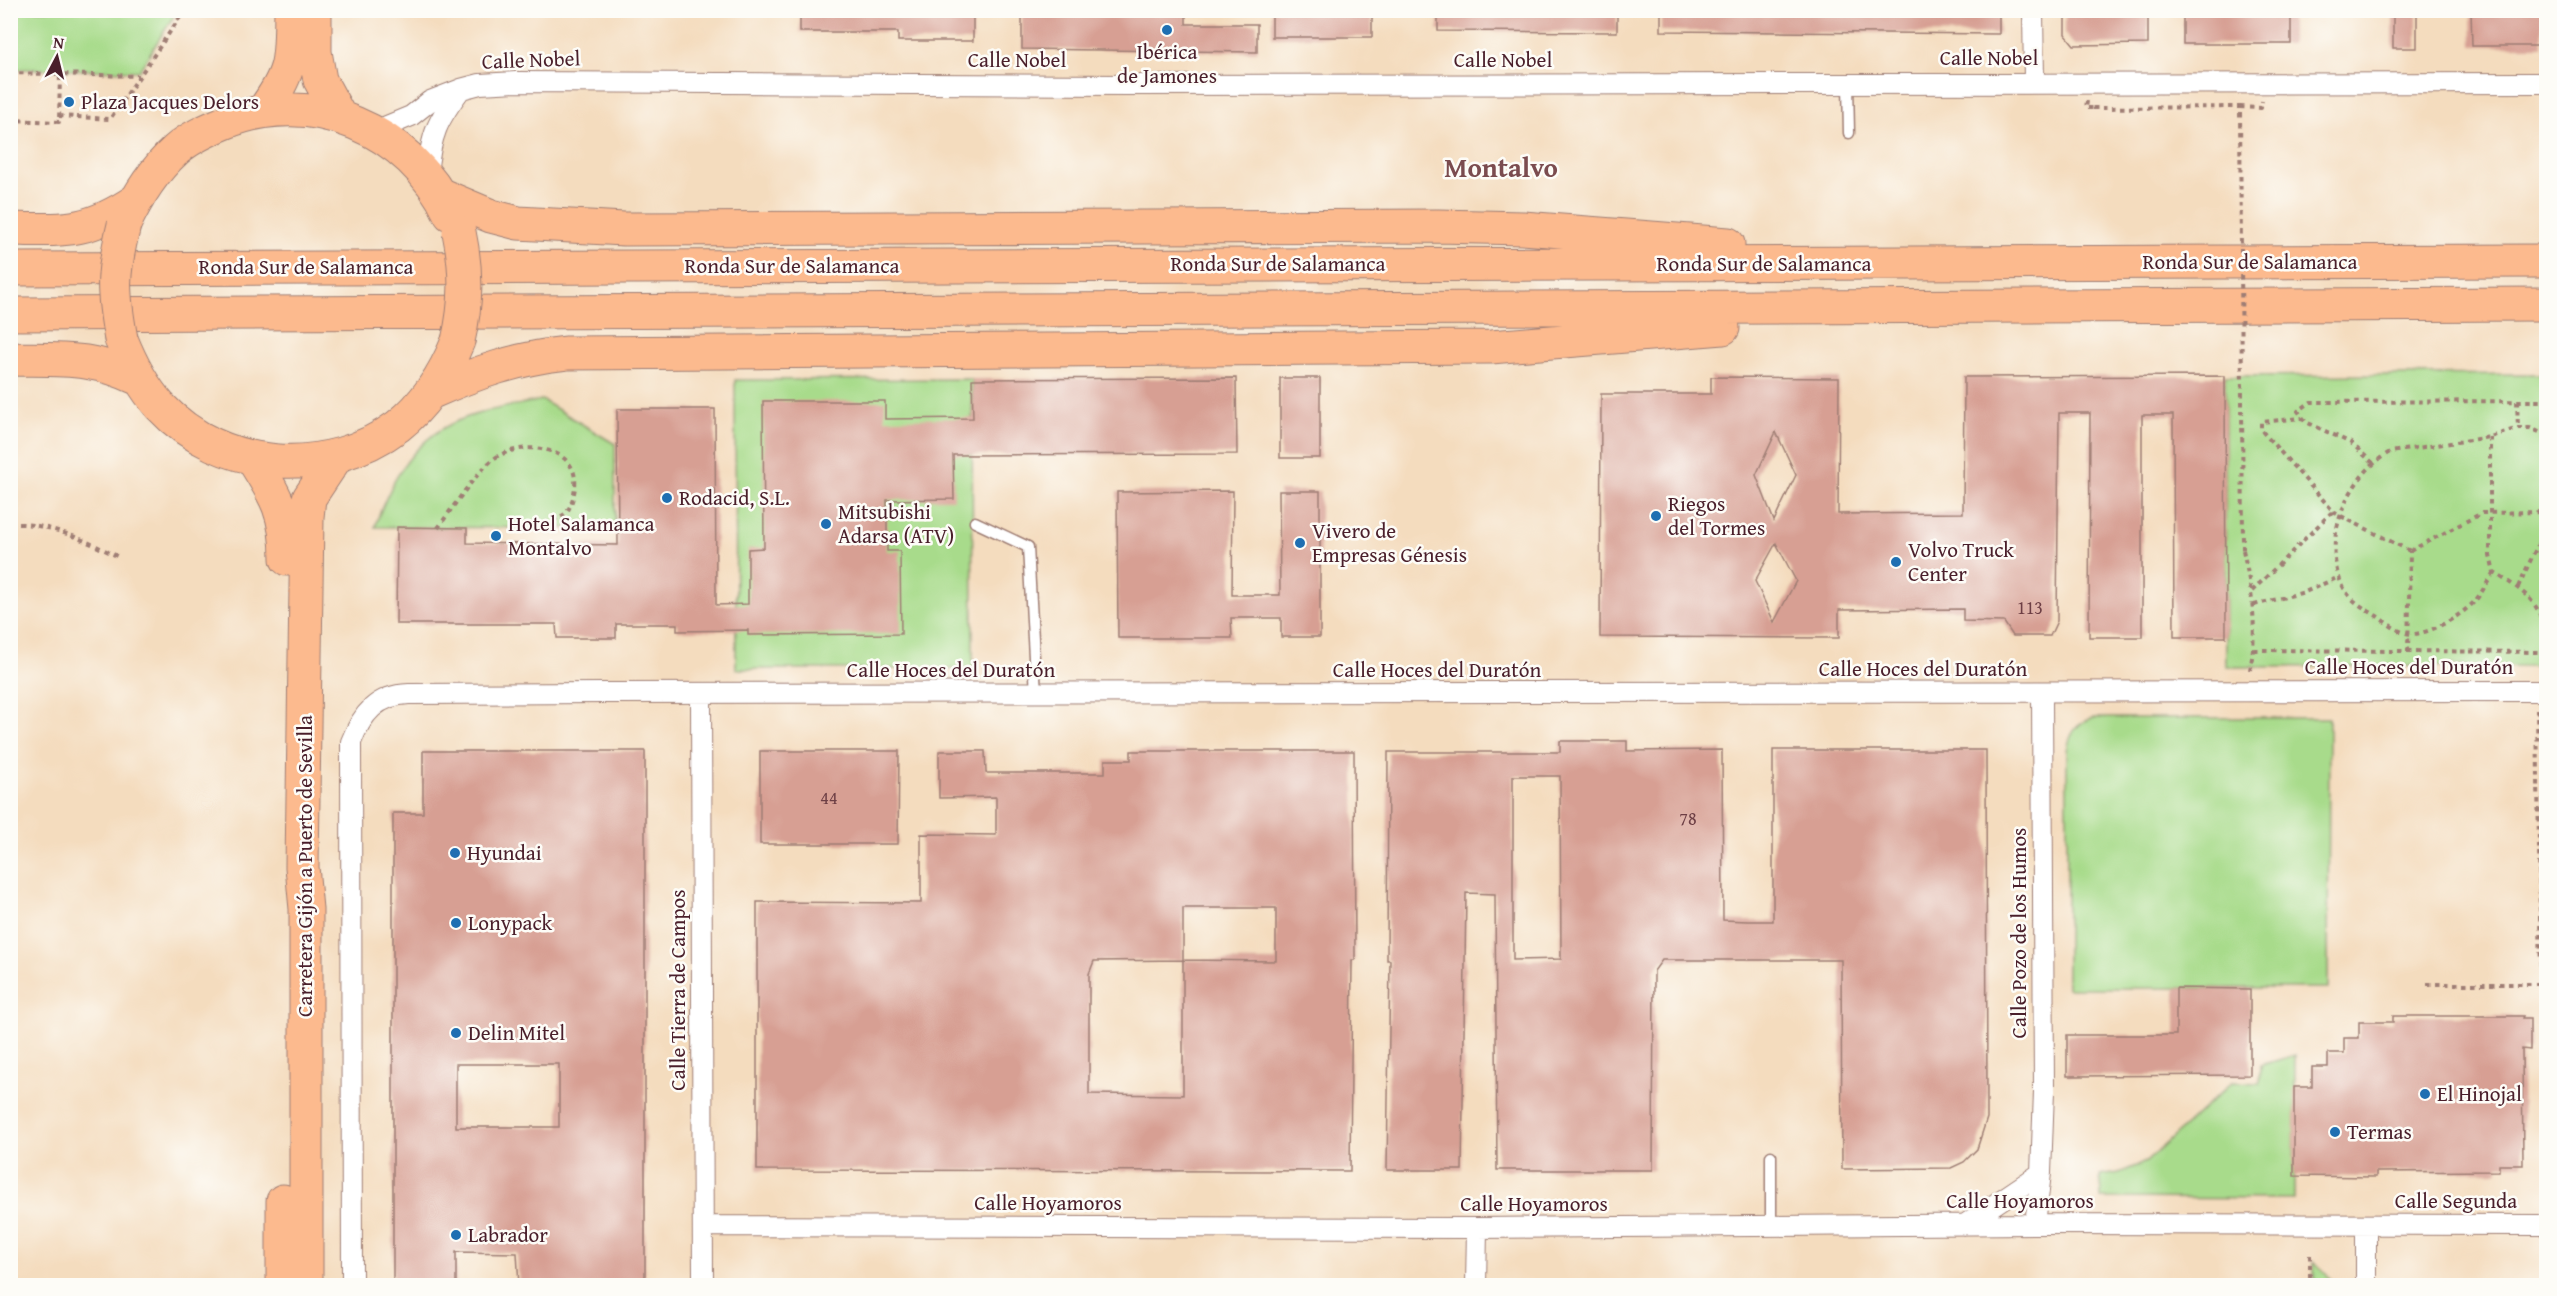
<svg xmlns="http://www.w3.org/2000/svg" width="2557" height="1296" font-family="'Gentium Book Plus',serif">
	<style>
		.green { fill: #a8db8b; stroke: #797d5b; stroke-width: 1.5 }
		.building { fill: #d79f93; fill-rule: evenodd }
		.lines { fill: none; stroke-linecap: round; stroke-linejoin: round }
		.lane-casing { stroke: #9f7e74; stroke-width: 13 }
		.street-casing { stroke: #9f7e74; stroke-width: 22 }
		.highway-casing { stroke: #9f7e74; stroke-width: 35 }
		.path { stroke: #9f7e74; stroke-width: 4; stroke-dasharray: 4.5 4.5; stroke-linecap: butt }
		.lane { stroke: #fff; stroke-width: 10 }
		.street { stroke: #fff; stroke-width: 20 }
		.highway { stroke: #fcba8e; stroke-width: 33 }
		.highway-bridge-casing { stroke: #9f7e74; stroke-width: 35; stroke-linecap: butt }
		.path-bridge { stroke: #9f7e74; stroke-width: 4; stroke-dasharray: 4.5 4.5; stroke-linecap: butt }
		.highway-bridge { stroke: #fcba8e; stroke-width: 33 }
		.poi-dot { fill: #1f6fb2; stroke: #fdfcf7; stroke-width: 2 }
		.labels { text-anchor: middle; stroke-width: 5; stroke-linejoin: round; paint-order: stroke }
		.number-label { font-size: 18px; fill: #6d3f45 }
		.poi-label { font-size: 21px; fill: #4a1f2b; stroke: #fdfcf7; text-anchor: start }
		.street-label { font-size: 21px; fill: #4a1f2b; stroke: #fdfcf7 }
		.district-label { font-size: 27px; font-weight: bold; fill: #7b4c4f; stroke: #fdfcf7 }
	</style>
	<rect width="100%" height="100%" fill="#fdfcf7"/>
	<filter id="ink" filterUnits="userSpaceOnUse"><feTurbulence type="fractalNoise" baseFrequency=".0167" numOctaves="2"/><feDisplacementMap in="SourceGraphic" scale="12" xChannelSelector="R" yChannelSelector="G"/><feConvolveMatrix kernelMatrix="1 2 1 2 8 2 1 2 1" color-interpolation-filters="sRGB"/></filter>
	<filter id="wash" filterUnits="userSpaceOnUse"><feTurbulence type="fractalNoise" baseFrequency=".008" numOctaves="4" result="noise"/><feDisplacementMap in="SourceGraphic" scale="24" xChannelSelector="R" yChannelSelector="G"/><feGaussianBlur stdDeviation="1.35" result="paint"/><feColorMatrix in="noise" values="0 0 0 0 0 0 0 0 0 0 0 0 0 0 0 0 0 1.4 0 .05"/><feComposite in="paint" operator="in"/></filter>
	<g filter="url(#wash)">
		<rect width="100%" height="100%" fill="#f4dcbe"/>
		<path class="green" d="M11,10H177V11L139,71L11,69Z
			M2546,374V666L2226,667L2225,376Z
			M972,379L973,669H736L735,380Z
			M542,400L615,444V528L375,527C380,509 387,496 395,480C431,416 477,413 542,400Z
			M2094,718H2329L2328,988H2067V751C2069,735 2077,721 2094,718Z
			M2295,1055L2294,1199L2101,1198L2100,1176L2119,1173L2146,1162L2232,1082L2260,1083L2261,1065Z
			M2314,1261L2336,1285H2321L2314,1280Z"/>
		<g id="blocks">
			<path class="building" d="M800,10H973V41H898V32H800Z
				M1022,10H1186V24H1257V52L1022,49Z
				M1272,10H1372V37H1272Z
				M1438,10H1617V32L1438,31Z
				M1661,10H1999V34L1661,31Z
				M2065,10H2148V44L2074,45L2065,34Z
				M2183,10H2291V44H2183Z
				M2393,10H2417V48H2393Z
				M2471,10H2542V46H2472Z
				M2225,376L2226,637H2174L2173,415H2142V637H2089L2090,413H2059L2057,621L2050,636H2013L2004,622L1963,621V609L1839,610V638L1600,637L1601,394H1711V377L1839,378L1838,514L1963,513L1964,377ZM1776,432L1796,475L1774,521L1756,475ZM1776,543L1796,581L1774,622L1755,581Z
				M1236,378L1237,454L953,455L954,499L887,500V551H900L901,634L748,635V630L677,631V624H616V638H557L556,624H396L397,527L467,528V543L618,545L617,409H715L716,605L748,604V549L764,548L763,401H885V419L973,418L972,379Z
				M1280,378H1320V458H1280Z
				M1233,491L1232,595H1280L1279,491H1320V637H1281V618H1231L1232,638H1118L1117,492Z
				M1560,741H1627V751L1722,750L1723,920L1748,921H1773V750H1986L1987,1118L1977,1149L1964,1162L1951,1168L1842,1169L1841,960H1662L1654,971L1653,1170H1497L1495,894L1466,893L1462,1170H1387L1390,960H1387L1388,752H1560ZM1513,776H1560L1561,959L1513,960Z
				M423,751H645V1286H519L517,1253L456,1252V1286H393V813H423ZM456,1064H559V1127H456Z
				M760,751H899L898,844H760Z
				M939,751H985L986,773H1105V760H1131V751H1354L1355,960H1352L1350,1171L757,1170V902L921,903V834L996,835V797L939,798ZM1183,908H1276V961L1183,960ZM1183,960V1095L1089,1094V974L1094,961Z
				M2176,988L2250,989V1075L2067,1076V1035H2176Z
				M2393,1016H2523L2522,1018H2530V1050L2522,1049L2523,1165H2499V1171L2376,1172V1177L2294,1176V1087H2312V1067H2328V1053H2344V1038H2359V1022H2393Z"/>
		</g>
	</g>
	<g filter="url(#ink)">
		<use href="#blocks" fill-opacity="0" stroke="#9f7e74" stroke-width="1.5"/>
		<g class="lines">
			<g class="lane-casing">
				<path id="lane" d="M1848,83L1849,133
					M975,522L1028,547L1036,694
					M1771,1156V1226"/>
			</g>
			<g class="street-casing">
				<path id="street" d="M2033,10L2034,82
					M375,131L411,116L430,101L461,89L480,84L516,82L1130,85L2546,83
					M427,175C431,134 437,121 461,89
					M701,695L703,1286
					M2035,1224L2041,1173L2044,1091L2042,692
					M1964,1225L2041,1173
					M2366,1225V1286
					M703,1226L1477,1228L2035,1224L2546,1225
					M352,1286L351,742C362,714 377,695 409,694L606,693L2546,691
					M1476,1286L1477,1228"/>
			</g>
			<g class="highway-casing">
				<path id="highway" d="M315,10V52L320,80L340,117
					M263,111C293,70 290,60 291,10
					M441,195L491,216L518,223L624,229L1438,226L1523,228L1728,244
					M124,225C136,199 154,170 176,150C189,138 207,130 224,123C311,86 411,130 450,214
					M10,229C65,230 87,233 135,201
					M10,269L2546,261
					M10,314L2546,304
					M121,339C131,364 142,386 160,406C221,472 327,479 398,426C426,404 445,373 458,341
					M10,359C61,360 92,356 139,379
					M430,393C475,373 518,358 567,353L1491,347L1723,328
					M252,458C276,496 287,513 287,559
					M283,1286V1201
					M306,1286V909L302,867L307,517L309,498L337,456"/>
			</g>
			<path class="path" d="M10,73L139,76
				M2087,101L2086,108H2093
				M2240,107L2261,108L2262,101
				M59,116L110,119L185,10
				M10,120L59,122L60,73
				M2517,401L2518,428
				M2490,437V556L2494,573C2544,602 2546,615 2546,671
				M2373,463L2351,443L2306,422L2298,411L2311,402L2546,401
				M2333,512L2410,551
				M10,524C47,522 84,540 117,556
				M438,528C451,510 482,463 500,455C531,440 584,449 574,493C573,499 570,509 565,514C560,518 550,521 544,524
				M2243,550C2252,591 2258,628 2250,670
				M2410,551L2482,513L2546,512
				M2494,573C2487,582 2481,595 2473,603C2460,616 2432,633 2413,634C2400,634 2387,623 2377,616C2367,610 2351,601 2345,590C2318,545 2347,476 2390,452L2490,437L2518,428H2530L2546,435
				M2518,587L2542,536L2546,505
				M2252,591L2333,511L2261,430V422L2302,418
				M2254,605L2305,592L2339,577
				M2254,650L2546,652
				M2408,652L2410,551
				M2537,709L2541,984
				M2427,984H2546
				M2310,1255V1283L2312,1286"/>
			<use href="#lane" class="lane"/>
			<use href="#street" class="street"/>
			<use href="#highway" class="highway"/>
			<g class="highway-bridge-casing">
				<path id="highway-bridge" d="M121,339C112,290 112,274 124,225
					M458,341C467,303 467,270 459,232"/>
			</g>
			<path class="path-bridge" d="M2093,108L2240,107L2243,550"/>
			<use href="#highway-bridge" class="highway-bridge"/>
		</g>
	</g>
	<g class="poi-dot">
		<circle cx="1167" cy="30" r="6"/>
		<circle cx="69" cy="102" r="6"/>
		<circle cx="667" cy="498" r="6"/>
		<circle cx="1656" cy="516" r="6"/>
		<circle cx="826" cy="524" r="6"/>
		<circle cx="496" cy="536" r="6"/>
		<circle cx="1300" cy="543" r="6"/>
		<circle cx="1896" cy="562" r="6"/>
		<circle cx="455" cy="853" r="6"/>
		<circle cx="456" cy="923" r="6"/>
		<circle cx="456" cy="1033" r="6"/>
		<circle cx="2425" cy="1094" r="6"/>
		<circle cx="2335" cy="1132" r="6"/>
		<circle cx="456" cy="1235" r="6"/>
	</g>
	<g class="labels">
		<g class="number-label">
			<text x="2030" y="614">113</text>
			<text x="829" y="804">44</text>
			<text x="1688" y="825">78</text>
		</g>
		<g class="poi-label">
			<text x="1167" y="59" text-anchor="middle">Ibérica<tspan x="1167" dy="24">de Jamones</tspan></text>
			<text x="81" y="109">Plaza Jacques Delors</text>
			<text x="679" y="505">Rodacid, S.L.</text>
			<text x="1668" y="511">Riegos<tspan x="1668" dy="24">del Tormes</tspan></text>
			<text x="838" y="519">Mitsubishi<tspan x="838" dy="24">Adarsa (ATV)</tspan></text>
			<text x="508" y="531">Hotel Salamanca<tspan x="508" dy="24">Montalvo</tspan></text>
			<text x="1312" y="538">Vivero de<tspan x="1312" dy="24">Empresas Génesis</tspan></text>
			<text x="1908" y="557">Volvo Truck<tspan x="1908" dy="24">Center</tspan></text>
			<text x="467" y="860">Hyundai</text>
			<text x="468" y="930">Lonypack</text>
			<text x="468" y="1040">Delin Mitel</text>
			<text x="2437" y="1101">El Hinojal</text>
			<text x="2347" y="1139">Termas</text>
			<text x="468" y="1242">Labrador</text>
		</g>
		<g class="street-label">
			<text x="1989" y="65">Calle Nobel</text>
			<text transform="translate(531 60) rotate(-2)" y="7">Calle Nobel</text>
			<text x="1017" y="67">Calle Nobel</text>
			<text x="1503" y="67">Calle Nobel</text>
			<text x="2250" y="269">Ronda Sur de Salamanca</text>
			<text x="1278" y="271">Ronda Sur de Salamanca</text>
			<text x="1764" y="271">Ronda Sur de Salamanca</text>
			<text x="792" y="273">Ronda Sur de Salamanca</text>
			<text x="306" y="274">Ronda Sur de Salamanca</text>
			<text x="2409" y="674">Calle Hoces del Duratón</text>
			<text x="1923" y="676">Calle Hoces del Duratón</text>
			<text x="951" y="677">Calle Hoces del Duratón</text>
			<text x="1437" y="677">Calle Hoces del Duratón</text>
			<text transform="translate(305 866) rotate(-90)" y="7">Carretera Gijón a Puerto de Sevilla</text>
			<text transform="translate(2019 933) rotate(-90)" y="7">Calle Pozo de los Humos</text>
			<text transform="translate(678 990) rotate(-90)" y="7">Calle Tierra de Campos</text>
			<text x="2020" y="1208">Calle Hoyamoros</text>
			<text x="2456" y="1208">Calle Segunda</text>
			<text x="1048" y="1210">Calle Hoyamoros</text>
			<text x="1534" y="1211">Calle Hoyamoros</text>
		</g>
		<g class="district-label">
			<text x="1501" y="177">Montalvo</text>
		</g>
	</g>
	<rect width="2557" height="1296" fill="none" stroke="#fdfcf7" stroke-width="36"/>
	<g transform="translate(57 57) rotate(7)" stroke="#fdfcf7" stroke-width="4.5" paint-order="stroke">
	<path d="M0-4.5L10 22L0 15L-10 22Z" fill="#4a1f2b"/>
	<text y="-9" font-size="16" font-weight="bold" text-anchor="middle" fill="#4a1f2b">N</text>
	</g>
</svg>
